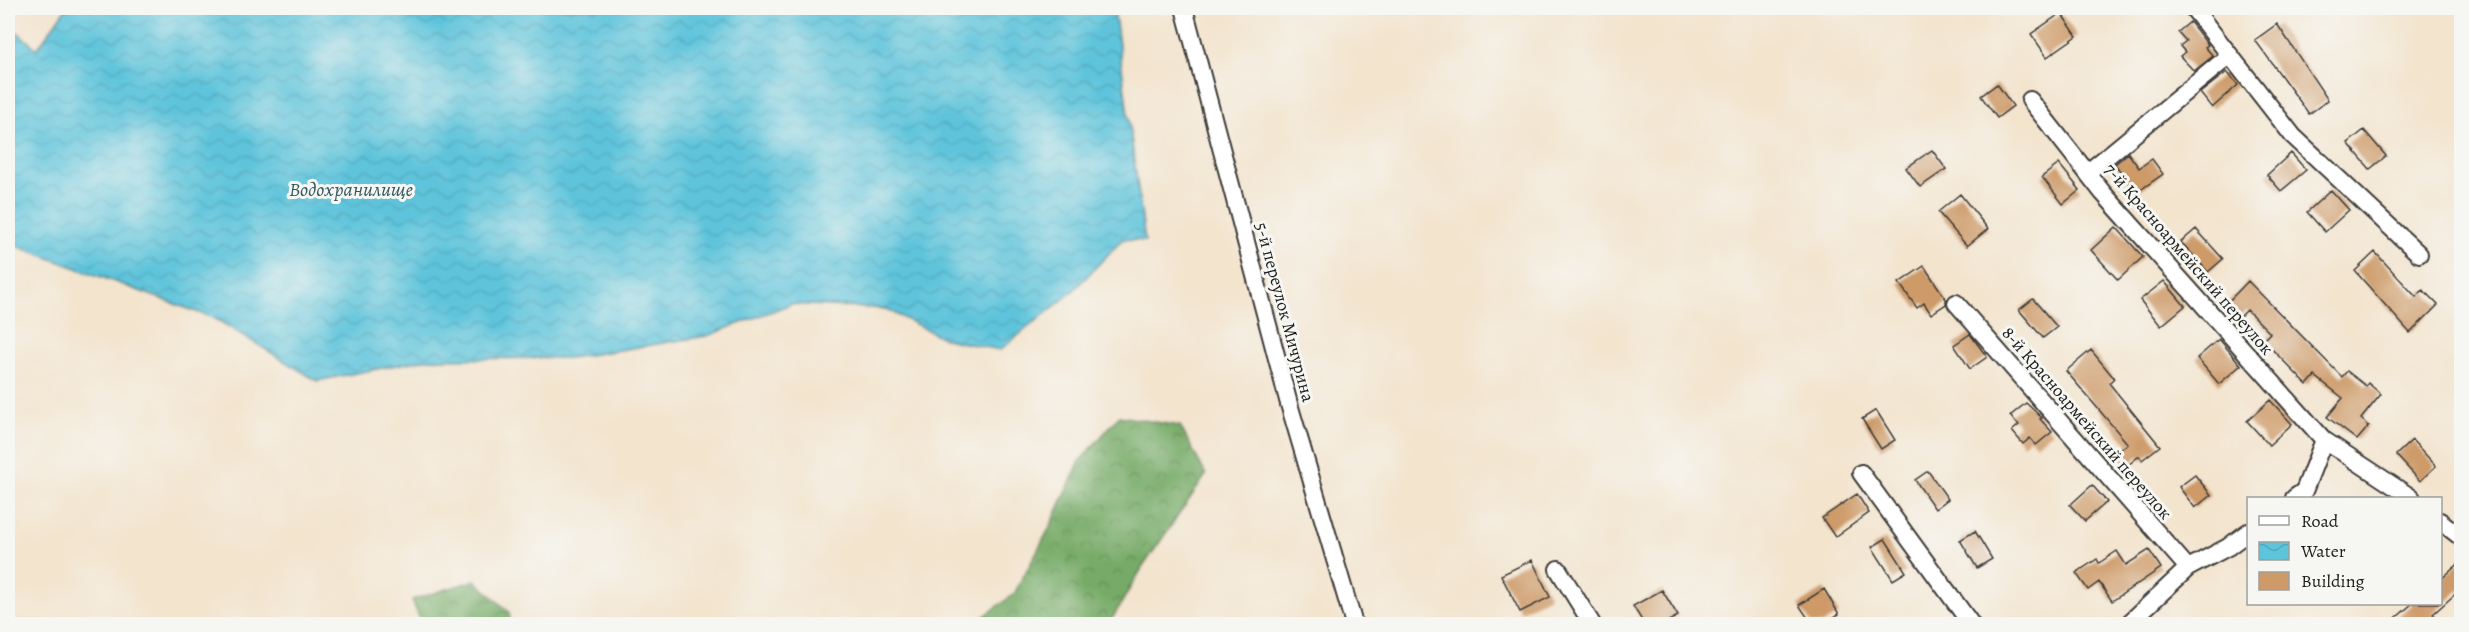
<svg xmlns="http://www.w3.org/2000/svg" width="2469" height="632" font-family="Alegreya,serif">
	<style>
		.forest { fill: url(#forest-crowns); stroke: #496341; stroke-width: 1.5 }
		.water { fill: url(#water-waves); stroke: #3d707c; stroke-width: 1.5 }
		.building { fill: #cd9a68 }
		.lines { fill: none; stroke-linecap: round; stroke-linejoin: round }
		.street-casing { stroke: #3c3a37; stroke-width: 20 }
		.street { stroke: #fff; stroke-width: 16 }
		.labels { text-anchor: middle; stroke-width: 6; stroke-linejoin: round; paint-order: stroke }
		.street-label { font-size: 18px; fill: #1c1c1c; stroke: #f6f6f2 }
		.water-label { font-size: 20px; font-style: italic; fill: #33575f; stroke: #f6f6f2 }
	</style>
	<defs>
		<pattern id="forest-crowns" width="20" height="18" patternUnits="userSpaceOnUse" patternTransform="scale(1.5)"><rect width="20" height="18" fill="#76aa66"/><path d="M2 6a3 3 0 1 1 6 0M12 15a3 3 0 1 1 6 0" fill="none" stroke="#608a53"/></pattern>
		<pattern id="water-waves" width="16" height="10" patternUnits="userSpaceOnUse" patternTransform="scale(1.5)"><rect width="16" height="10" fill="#5ec4db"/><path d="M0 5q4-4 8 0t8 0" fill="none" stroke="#51a8bb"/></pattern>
	</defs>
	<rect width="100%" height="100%" fill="#f6f6f2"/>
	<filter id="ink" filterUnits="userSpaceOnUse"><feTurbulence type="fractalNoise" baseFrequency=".0167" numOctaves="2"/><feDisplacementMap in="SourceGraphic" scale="12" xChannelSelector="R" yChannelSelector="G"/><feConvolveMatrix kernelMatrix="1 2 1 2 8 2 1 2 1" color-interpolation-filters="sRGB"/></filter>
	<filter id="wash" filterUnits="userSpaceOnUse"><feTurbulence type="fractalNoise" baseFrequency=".008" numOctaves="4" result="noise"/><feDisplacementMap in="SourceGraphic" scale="24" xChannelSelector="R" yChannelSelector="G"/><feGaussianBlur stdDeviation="1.35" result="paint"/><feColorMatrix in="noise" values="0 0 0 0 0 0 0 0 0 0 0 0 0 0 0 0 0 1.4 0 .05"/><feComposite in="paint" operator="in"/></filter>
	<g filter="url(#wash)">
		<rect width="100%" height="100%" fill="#f3e4ce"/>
		<path class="forest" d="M1119,416L1180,426L1206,475L1142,568L1109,624H974L1014,594L1050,527L1080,461Z
			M475,580L509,612L511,624H422L412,600Z"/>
		<path class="water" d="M66,8H1114L1145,241L1123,239L1071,293L1000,350L945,339L886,309L791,304L707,336L570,358L427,359L317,381L216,319L8,243V24L37,49Z"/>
		<g id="blocks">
			<path class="building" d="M2061,13L2077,36L2047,57L2031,34Z
				M2190,22L2208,45L2205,47L2213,56L2194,71L2180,56L2185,52L2180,46L2186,41L2178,32Z
				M2277,24L2328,100L2309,114L2255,40Z
				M2227,72L2238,85L2212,108L2200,93Z
				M1997,84L2013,106L1997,118L1981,96Z
				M2364,130L2386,156L2370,169L2348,143Z
				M1932,150L1946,169L1920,187L1906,168Z
				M2128,153L2139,168L2152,159L2163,174L2136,193L2115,164Z
				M2291,153L2306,170L2281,191L2267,175Z
				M2059,164L2080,190L2063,204L2042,177Z
				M2331,190L2349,210L2325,232L2307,212Z
				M1960,194L1988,229L1967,246L1938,212Z
				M2116,227L2143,257L2118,280L2091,250Z
				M2196,229L2223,259L2208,272L2181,242Z
				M2375,252L2416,297L2423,290L2438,305L2410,333L2355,271Z
				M1924,266L1946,299V304L1931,314L1924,303L1917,308L1899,283Z
				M2164,281L2185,306L2161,326L2140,300Z
				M2248,281L2342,377L2347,371L2366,386L2368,383L2381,394L2361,419L2369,426L2357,440L2327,417L2343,398L2315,376L2307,385L2263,340L2270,333L2247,310L2237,320L2223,307Z
				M2033,299L2057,327L2043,338L2019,310Z
				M1970,334L1987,357L1970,369L1954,345Z
				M2219,339L2241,365L2219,384L2197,358Z
				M2091,350L2114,378L2109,383L2160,446L2142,460L2139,456L2127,466L2116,452L2128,444L2066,371Z
				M2270,400L2292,424L2269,445L2247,421Z
				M2026,403L2042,418L2040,419L2052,432L2036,445L2030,438L2023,444L2012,431L2019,425L2010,416Z
				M1876,410L1895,440L1881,449L1862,419Z
				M2412,440L2436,466L2420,481L2396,455Z
				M1928,471L1948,499L1935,509L1915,480Z
				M2195,475L2211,495L2195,508L2179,487Z
				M2092,485L2107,502L2085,521L2070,505Z
				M1857,494L1869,513L1835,537L1822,518Z
				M1975,531L1992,559L1977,568L1960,540Z
				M1885,539L1906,572L1893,580L1872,547Z
				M2149,550L2161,568L2112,601L2099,582L2088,590L2076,573L2097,559L2099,563L2117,551L2126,565Z
				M1532,560L1550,597L1520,612L1501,575Z
				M2462,561V588L2433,614L2436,617L2428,624H2389L2413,603H2440V580Z
				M1824,589L1839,614L1823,624H1812L1799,605Z
				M1662,590L1678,616L1663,624H1644L1633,606Z"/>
		</g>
	</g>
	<g filter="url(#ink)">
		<use href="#blocks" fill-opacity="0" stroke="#3c3a37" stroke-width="1.5"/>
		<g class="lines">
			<g class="street-casing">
				<path id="street" d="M1184,8L1289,404L1354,624
					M2193,8L2293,136L2419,254
					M2030,100L2103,193L2324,440L2412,498
					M2087,173L2229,56
					M1956,303L2188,568
					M1861,473L1971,624
					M2294,498L2304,491L2324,440
					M2440,521L2462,538
					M1558,569L1592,624
					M2128,624L2188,568L2228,547L2248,532"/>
			</g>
			<use href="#street" class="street"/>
		</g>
	</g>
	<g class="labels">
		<g class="street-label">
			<text transform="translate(2189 259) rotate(49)" y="6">7-й Красноармейский переулок</text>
			<text transform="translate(1285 312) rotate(75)" y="6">5-й переулок Мичурина</text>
			<text transform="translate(2087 423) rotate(49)" y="6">8-й Красноармейский переулок</text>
		</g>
		<g class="water-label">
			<text x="351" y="196">Водохранилище</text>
		</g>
	</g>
	<rect width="2469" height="632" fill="none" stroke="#f6f6f2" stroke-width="30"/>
	<rect x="2247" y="497" width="195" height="108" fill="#f6f6f2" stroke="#9f9f9c" stroke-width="1.5"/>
	<rect x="2259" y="516" width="30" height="9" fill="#ffffff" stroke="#9f9f9c" stroke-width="1.5"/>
	<text x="2301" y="527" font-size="18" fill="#1c1c1c">Road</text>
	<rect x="2259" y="542" width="30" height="18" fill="url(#water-waves)" stroke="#9f9f9c" stroke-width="1.5"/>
	<text x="2301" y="557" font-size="18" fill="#1c1c1c">Water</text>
	<rect x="2259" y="572" width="30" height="18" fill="#cd9a68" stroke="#9f9f9c" stroke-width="1.5"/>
	<text x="2301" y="587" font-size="18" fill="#1c1c1c">Building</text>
</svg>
